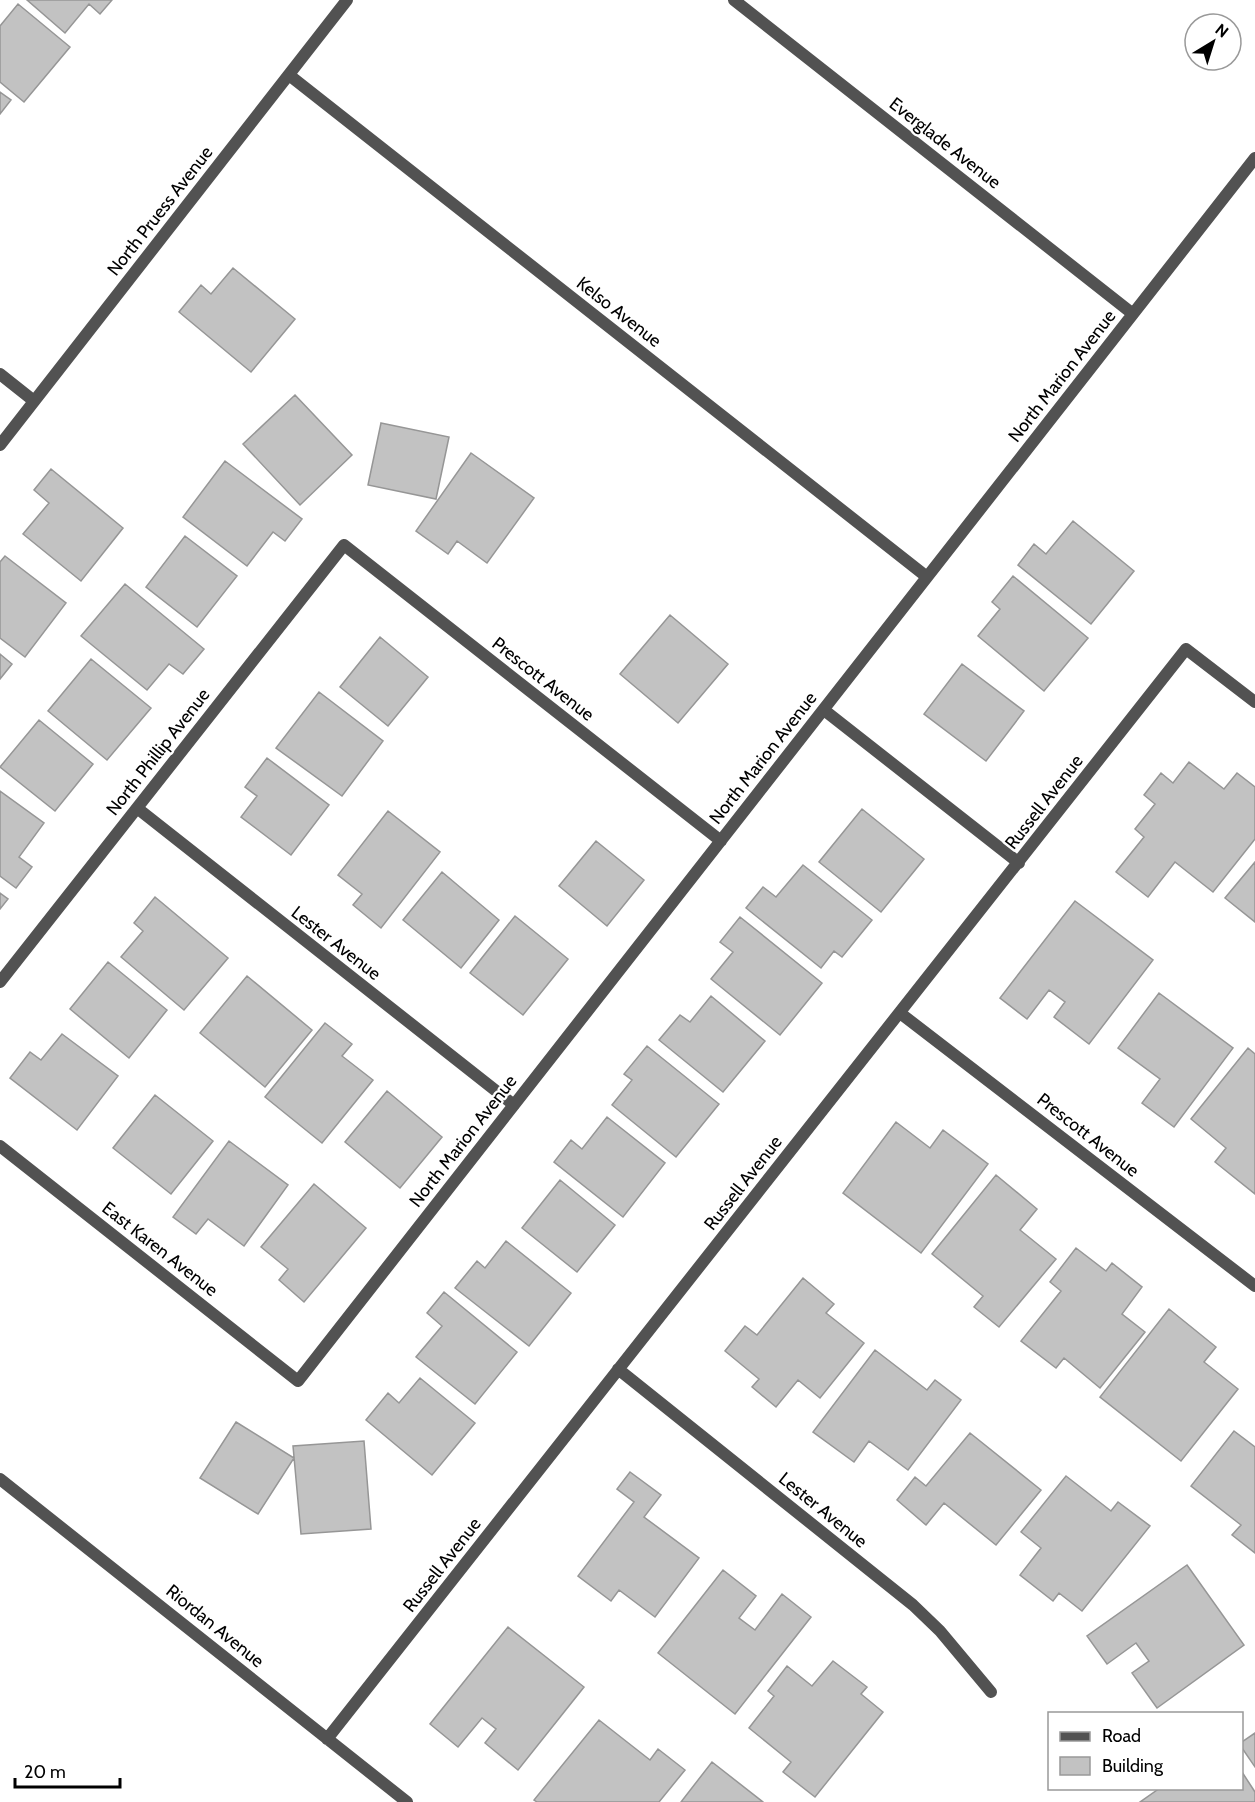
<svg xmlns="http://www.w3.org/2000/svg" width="1255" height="1802" font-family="Cabin,sans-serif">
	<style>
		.building { fill: #c2c2c2; stroke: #969696; stroke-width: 1.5 }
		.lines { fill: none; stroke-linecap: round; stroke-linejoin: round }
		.minor { stroke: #525252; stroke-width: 12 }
		.labels { text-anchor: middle; stroke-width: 4.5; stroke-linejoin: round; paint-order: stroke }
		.street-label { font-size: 18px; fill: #000; stroke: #fff }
	</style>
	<rect width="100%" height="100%" fill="#fff"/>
	<path class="building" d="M27,0H112L100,14L89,4L65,33Z
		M18,4L70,47L24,102L0,82V26Z
		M0,92L11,100L0,114Z
		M233,268L295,319L251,372L179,312L201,285L211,294Z
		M295,395L352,455L300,505L243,444Z
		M381,423L449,437L436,499L368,485Z
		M471,453L534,498L487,563L457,541L448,554L416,531Z
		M225,461L302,519L285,541L273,532L247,566L183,517Z
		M51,469L123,528L81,581L23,534L49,503L34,490Z
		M1073,521L1134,571L1091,624L1018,565L1034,544L1046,554Z
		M185,536L237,576L197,627L146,587Z
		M5,556L66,603L25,657L0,638V562Z
		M1013,576L1088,638L1044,691L978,636L1000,609L992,602Z
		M125,584L204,649L183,674L169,664L147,690L81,636Z
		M670,615L728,664L678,723L620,674Z
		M380,637L428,677L388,726L340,687Z
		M0,654L12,664L0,679Z
		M91,659L151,708L107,760L48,711Z
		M962,664L1024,711L986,761L924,714Z
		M319,692L383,741L342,796L276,748Z
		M39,720L93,764L55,811L0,767Z
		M267,758L329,805L291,855L241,817L257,796L245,787Z
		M1189,762L1224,789L1237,773L1255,787V839L1213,892L1175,862L1148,897L1116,872L1144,837L1135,829L1155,804L1144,795L1161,773L1173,783Z
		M0,791L44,823L19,857L32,867L16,888L0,876Z
		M862,809L924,859L881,912L819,862Z
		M388,811L440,852L381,928L353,905L362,894L338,875Z
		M596,841L644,880L607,926L559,886Z
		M1255,862V922L1225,898Z
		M803,865L872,920L842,957L834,951L821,968L746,908L763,887L776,897Z
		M442,872L499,920L461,968L403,920Z
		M0,893L8,899L0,909Z
		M155,897L228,958L184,1010L121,957L143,931L134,923Z
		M1075,901L1153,960L1089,1044L1054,1017L1065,1002L1049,990L1027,1019L1000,998Z
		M515,916L568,959L523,1015L470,973Z
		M740,917L822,983L780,1035L711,979L733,952L720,942Z
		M108,962L167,1010L129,1058L70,1009Z
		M247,976L312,1030L265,1087L200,1033Z
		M1159,993L1233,1048L1174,1127L1142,1103L1160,1079L1118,1048Z
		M711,996L765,1041L723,1092L659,1040L680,1015L690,1022Z
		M325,1023L352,1044L342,1056L373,1080L322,1143L265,1097Z
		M62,1034L118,1076L77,1130L10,1078L30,1052L41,1060Z
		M647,1046L719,1104L676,1157L612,1105L632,1080L624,1074Z
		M1248,1048L1255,1054V1194L1215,1162L1226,1148L1191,1119Z
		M387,1091L442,1137L400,1188L345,1142Z
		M155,1095L213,1141L171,1194L113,1148Z
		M607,1117L665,1163L623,1217L554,1162L571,1140L582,1149Z
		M896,1122L930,1148L943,1130L988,1164L921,1253L843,1193Z
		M229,1141L288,1185L244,1246L208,1219L196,1234L173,1217Z
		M996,1175L1037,1209L1020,1230L1056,1259L999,1327L974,1307L983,1296L932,1254Z
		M560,1180L615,1225L577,1272L522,1228Z
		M314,1184L366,1228L304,1302L279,1280L288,1269L261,1247Z
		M506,1241L571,1293L529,1346L455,1288L477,1261L485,1268Z
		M1076,1248L1106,1271L1112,1263L1142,1287L1122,1314L1145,1332L1100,1388L1064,1358L1056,1368L1021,1341L1061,1291L1050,1282Z
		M803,1278L834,1304L826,1313L864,1343L820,1398L798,1380L776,1407L752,1387L759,1379L725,1351L745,1326L757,1335Z
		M444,1292L517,1352L475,1404L416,1357L442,1326L427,1313Z
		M1169,1309L1216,1347L1204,1362L1238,1389L1181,1461L1100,1397Z
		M875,1350L927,1390L935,1380L961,1400L908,1470L869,1441L854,1462L813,1432Z
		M420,1378L475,1423L432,1475L366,1420L388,1393L399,1403Z
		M236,1422L294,1458L258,1514L200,1478Z
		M1234,1431L1255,1447V1553L1232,1535L1241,1525L1191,1486Z
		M970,1433L1041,1490L996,1545L944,1503L926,1525L897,1500L915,1477L926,1486Z
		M364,1441L371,1529L301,1534L293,1446Z
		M630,1472L661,1495L644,1517L699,1558L655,1617L619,1590L611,1601L578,1576L634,1502L617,1489Z
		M1066,1476L1111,1511L1118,1502L1150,1526L1082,1611L1059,1593L1053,1601L1020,1575L1041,1548L1021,1532Z
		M1187,1565L1244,1645L1157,1708L1132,1673L1149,1661L1136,1643L1107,1664L1087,1636Z
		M723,1570L756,1596L739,1618L755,1630L782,1594L811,1617L735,1714L658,1653Z
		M508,1627L584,1687L518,1770L485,1743L496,1729L482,1718L458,1747L430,1724Z
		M833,1661L867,1687L861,1694L883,1712L815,1797L783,1772L791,1762L749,1728L774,1696L768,1691L787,1666L812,1686Z
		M599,1720L650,1760L658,1749L685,1770L659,1802H537L534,1800Z
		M1255,1733V1767L1242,1748V1742Z
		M712,1762L763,1802H681Z
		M1242,1772L1255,1792V1802H1140L1160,1788H1242Z"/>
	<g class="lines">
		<path class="minor" d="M734,0L1133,314
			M289,75L927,577
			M0,374L34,401
			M0,445L347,0
			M824,710L1019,863
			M137,808L514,1105
			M0,982L344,545L721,841
			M900,1013L1255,1286
			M0,1146L298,1381L1255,158
			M618,1369L913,1605L940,1631L991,1692
			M0,1479L407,1802
			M327,1739L1186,649L1255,702"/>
	</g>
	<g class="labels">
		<g class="street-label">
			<text transform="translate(945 143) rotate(38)" y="6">Everglade Avenue</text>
			<text transform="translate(160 211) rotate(-52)" y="6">North Pruess Avenue</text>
			<text transform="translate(619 312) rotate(38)" y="6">Kelso Avenue</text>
			<text transform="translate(1062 376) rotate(-52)" y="6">North Marion Avenue</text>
			<text transform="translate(543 679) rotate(38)" y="6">Prescott Avenue</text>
			<text transform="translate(158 752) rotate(-52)" y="6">North Phillip Avenue</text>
			<text transform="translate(763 758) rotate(-52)" y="6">North Marion Avenue</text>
			<text transform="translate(1044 802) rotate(-52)" y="6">Russell Avenue</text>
			<text transform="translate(336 943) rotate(38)" y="6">Lester Avenue</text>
			<text transform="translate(1088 1135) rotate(38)" y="6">Prescott Avenue</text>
			<text transform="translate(463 1141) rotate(-52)" y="6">North Marion Avenue</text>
			<text transform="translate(743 1183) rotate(-52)" y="6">Russell Avenue</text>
			<text transform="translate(160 1249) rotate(38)" y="6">East Karen Avenue</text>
			<text transform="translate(823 1510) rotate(39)" y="6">Lester Avenue</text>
			<text transform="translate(442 1565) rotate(-52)" y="6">Russell Avenue</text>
			<text transform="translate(215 1626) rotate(39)" y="6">Riordan Avenue</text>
		</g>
	</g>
	<rect x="1048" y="1712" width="195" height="78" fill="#ffffff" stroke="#999999" stroke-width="1.5"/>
	<rect x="1060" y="1732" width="30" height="9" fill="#525252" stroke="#999999" stroke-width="1.5"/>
	<text x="1102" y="1742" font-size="18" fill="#000000">Road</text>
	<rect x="1060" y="1757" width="30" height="18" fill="#c2c2c2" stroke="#999999" stroke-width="1.5"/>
	<text x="1102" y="1772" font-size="18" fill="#000000">Building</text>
	<g transform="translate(1213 42) rotate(38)"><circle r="28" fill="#ffffff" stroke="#999999" stroke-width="1.5"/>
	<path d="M0-4.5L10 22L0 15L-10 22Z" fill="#000000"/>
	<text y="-9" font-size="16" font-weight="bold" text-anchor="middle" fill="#000000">N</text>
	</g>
	<path d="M15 1778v9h105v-9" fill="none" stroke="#000000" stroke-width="3"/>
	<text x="24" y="1778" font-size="18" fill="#000000" stroke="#ffffff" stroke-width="4.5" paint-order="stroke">20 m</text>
</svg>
